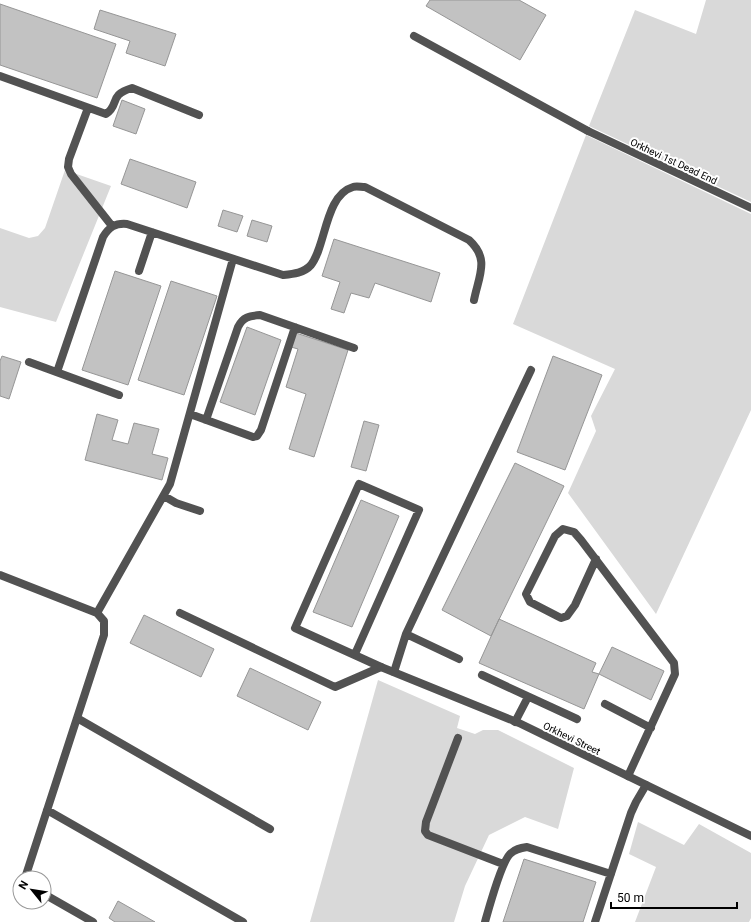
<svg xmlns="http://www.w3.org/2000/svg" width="751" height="922" font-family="Roboto,sans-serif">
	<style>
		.green { fill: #d9d9d9 }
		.building { fill: #c2c2c2; stroke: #969696 }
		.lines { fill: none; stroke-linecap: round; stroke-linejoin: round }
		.lane { stroke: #525252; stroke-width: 8 }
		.street { stroke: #525252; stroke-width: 8 }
		.labels { text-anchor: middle; stroke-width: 4; stroke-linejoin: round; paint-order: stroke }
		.street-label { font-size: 10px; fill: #000; stroke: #fff }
	</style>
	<rect width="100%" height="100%" fill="#fff"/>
	<path class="green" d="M706,0H751V202L589,126L635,10L696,34Z
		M586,135L751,214V410L656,614L568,493L596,431L591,416L615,369L513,324Z
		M65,170L111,186L56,322L0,307V228L29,238L38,236L45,228Z
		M378,680L460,716L457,728L475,734L483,730H498L574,768L558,829L525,817L489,835L465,886L454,922H310Z
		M638,822L684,845L699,824L751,853V918L749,922H635L656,867L629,854Z"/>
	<path class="building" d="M430,0H519L546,15L520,60L426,6Z
		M0,4L116,44L97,98L0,65Z
		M100,10L176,34L165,66L126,53L130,41L94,29Z
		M122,100L145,109L136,134L113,126Z
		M130,159L196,182L187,208L121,184Z
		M223,210L243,216L237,232L218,226Z
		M252,220L272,226L267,242L247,236Z
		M334,239L440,273L431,302L375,283L369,298L351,293L344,313L331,309L340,282L322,276Z
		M115,271L161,286L128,385L82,370Z
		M171,281L217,296L184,395L138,380Z
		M247,327L281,340L255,415L220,402Z
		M296,333L348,350L314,457L289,449L306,394L286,387L298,349L291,347Z
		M2,356L21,362L9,399L0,396V361Z
		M553,356L602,375L565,470L517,452Z
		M97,414L118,420L112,440L128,444L134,423L159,429L152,454L168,458L162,480L85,460Z
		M364,421L379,425L366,471L351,467Z
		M515,463L564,486L491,636L442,610Z
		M361,500L399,516L352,627L313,612Z
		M144,615L214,649L201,677L130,643Z
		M499,619L596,663L592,672L599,674L584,709L479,663Z
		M612,647L664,671L651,700L599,674Z
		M250,668L321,702L308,730L237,696Z
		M524,859L596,882L583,922H503Z
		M118,901L155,922H115L109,918Z"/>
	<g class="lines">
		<path class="lane" d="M414,36L588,131
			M0,76L106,114C120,105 108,95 132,88L199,115
			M88,108L69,159L68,167L71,174L112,226
			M139,271L152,232
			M29,362L119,395
			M57,372L103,237C109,227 115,223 127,224L283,275C293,274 304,273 311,265C326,246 325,195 353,187C356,186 361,187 365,187L469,240C490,259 479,275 474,300
			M190,414L253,437L257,436L261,430L295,327
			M206,420L238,327C243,317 249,316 260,315L354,348
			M164,496L176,503L200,511
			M596,559L575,605L567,616L561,618L530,602L526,594L555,536L563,529L574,532L581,540L674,663L675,674L628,776
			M0,575L97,613L104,621V635L25,878
			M97,613L170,484L233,259
			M180,613L335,687L381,667
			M355,654L419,510L359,484L295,628L381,667
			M459,659L406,634L531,370
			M394,672L406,634
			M482,675L577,719
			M605,704L651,728
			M77,718L270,829
			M515,722L528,697
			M458,738L426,822L425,831L428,835L503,864
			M47,810L243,922
			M44,894L93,922
			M19,897L20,895
			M485,922C489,908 501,863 510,854C515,849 520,848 527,847L611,874
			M595,922L631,813L636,802L646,785"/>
		<path class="street" d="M588,131L751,208
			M381,667L519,723L751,836"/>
	</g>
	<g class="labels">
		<g class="street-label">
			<text transform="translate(674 161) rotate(25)" y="4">Orkhevi 1st Dead End</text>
			<text transform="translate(572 738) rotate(26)" y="4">Orkhevi Street</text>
		</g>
	</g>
	<g transform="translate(32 890) rotate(300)"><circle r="19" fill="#ffffff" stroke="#999999"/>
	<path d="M0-3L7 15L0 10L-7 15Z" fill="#000000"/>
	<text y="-6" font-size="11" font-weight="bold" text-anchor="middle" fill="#000000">N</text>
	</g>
	<path d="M611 902v6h126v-6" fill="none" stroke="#000000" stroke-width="2"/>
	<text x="617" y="902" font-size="12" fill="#000000" stroke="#ffffff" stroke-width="3" paint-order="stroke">50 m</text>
</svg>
